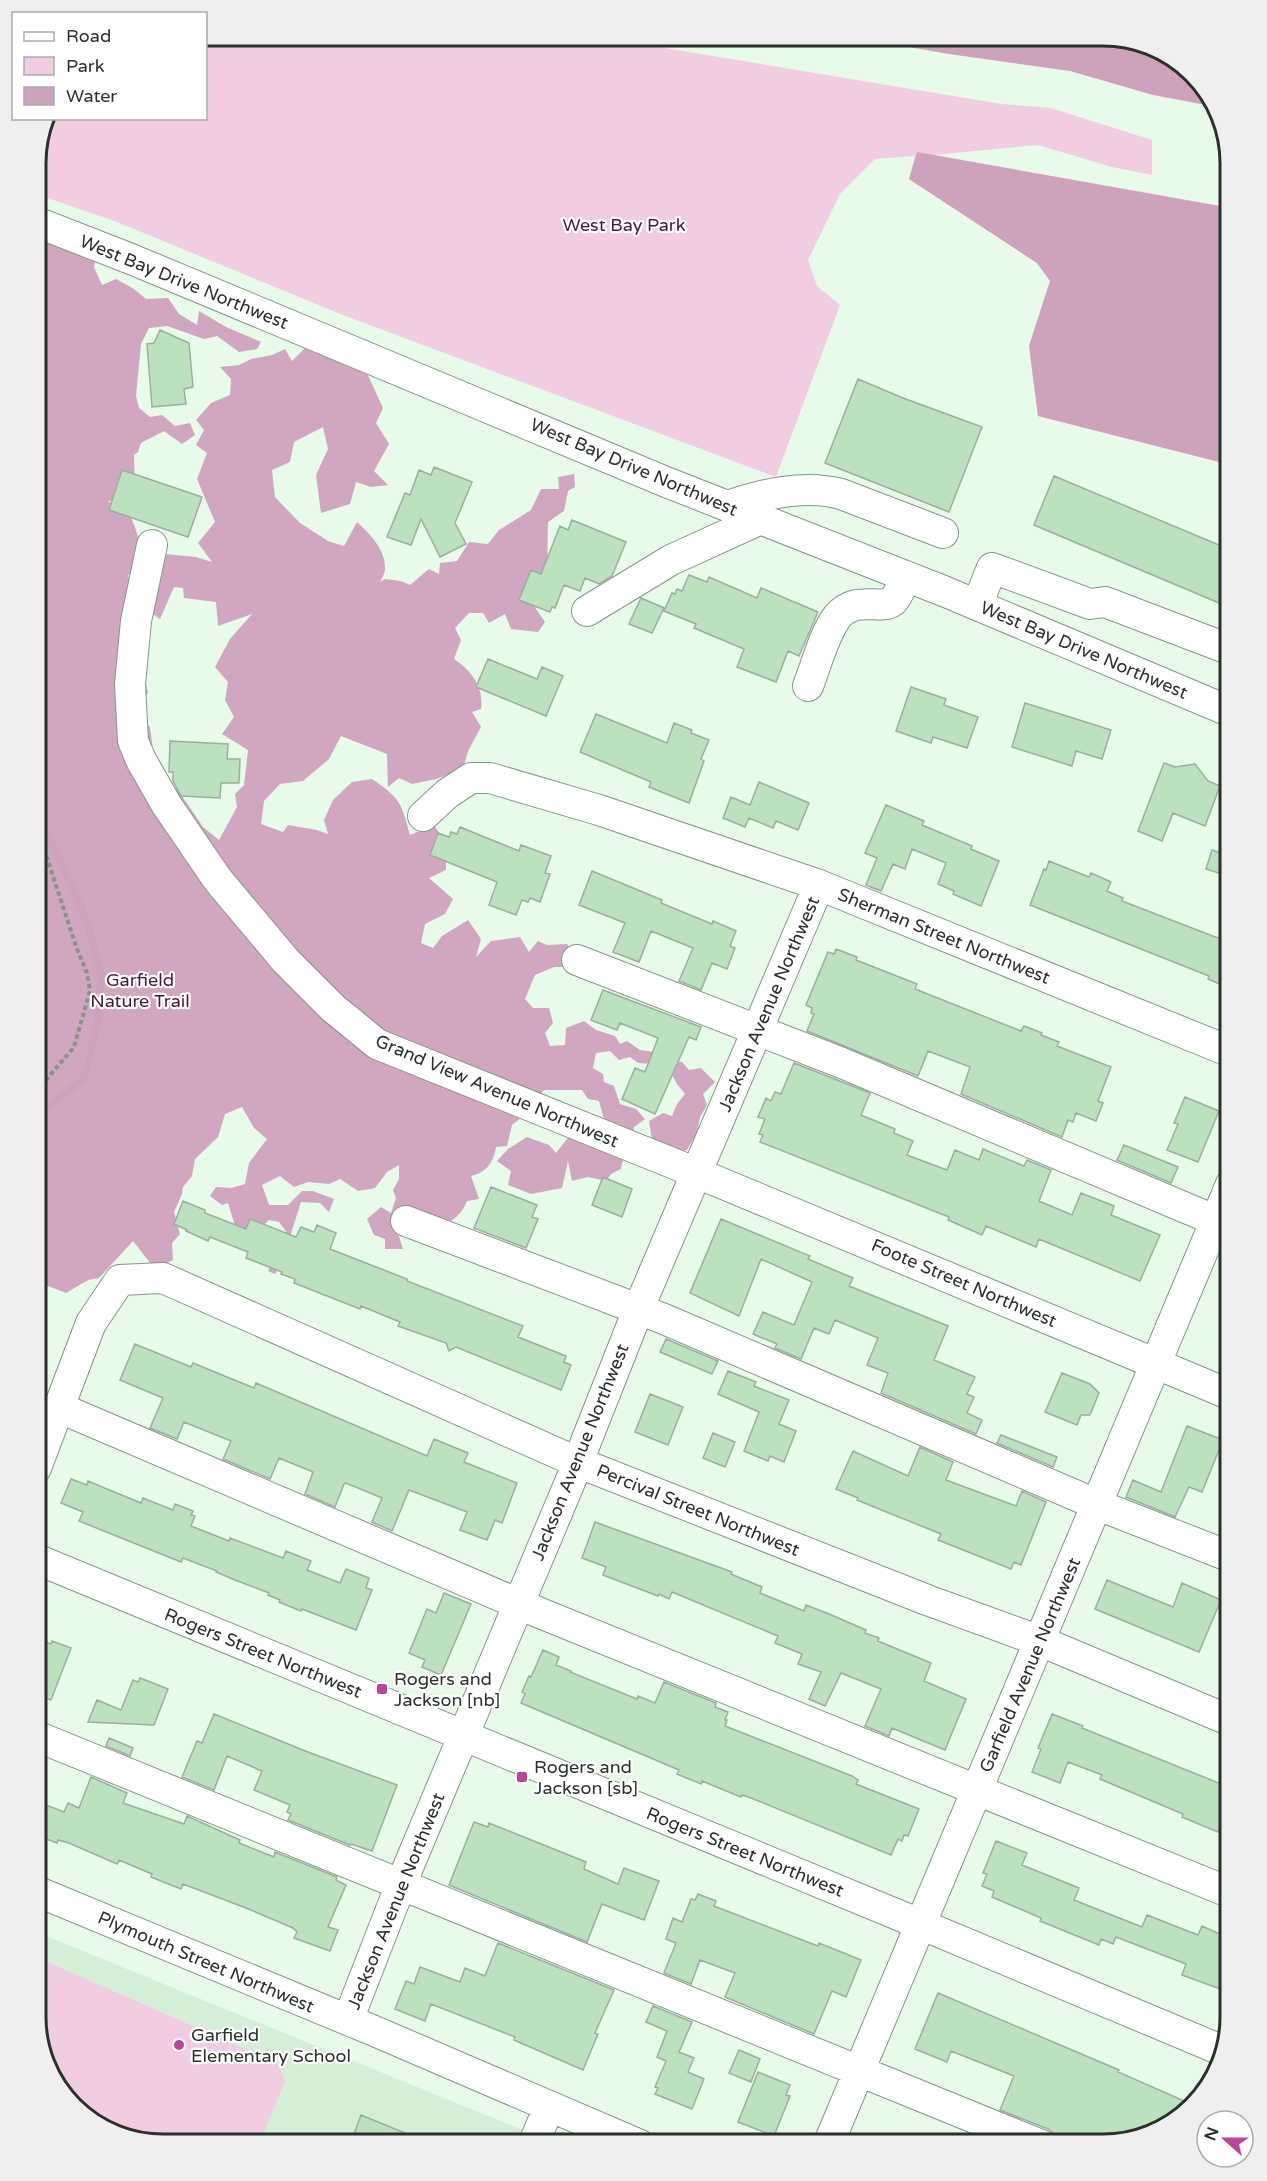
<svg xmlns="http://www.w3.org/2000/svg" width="1267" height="2181" font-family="'Varela Round',sans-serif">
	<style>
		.built { fill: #d5efd7 }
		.green { fill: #f1cde3 }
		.forest { fill: #d1a6c1 }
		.water { fill: #cea2bd }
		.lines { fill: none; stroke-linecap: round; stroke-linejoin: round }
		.stream { stroke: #cea2bd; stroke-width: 7 }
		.building { fill: #bbe1be; stroke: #9caf9e; stroke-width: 1.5 }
		.minor-casing { stroke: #859887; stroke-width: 32 }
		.path { stroke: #879588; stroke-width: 4; stroke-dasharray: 4.5 3; stroke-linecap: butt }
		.minor { stroke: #fff; stroke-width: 30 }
		.poi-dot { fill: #bc449a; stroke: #fff; stroke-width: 2 }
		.labels { text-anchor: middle; stroke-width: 4.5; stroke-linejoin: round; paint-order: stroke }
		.park-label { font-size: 18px; fill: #4b163c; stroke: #fff }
		.street-label { font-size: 18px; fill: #29312a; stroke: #fff }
		.poi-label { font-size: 18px; fill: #29312a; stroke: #fff; text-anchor: start }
		.rim { fill: none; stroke: #29312a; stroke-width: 3 }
	</style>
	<rect width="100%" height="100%" fill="#e6fbe8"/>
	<path class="built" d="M36,1932L560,2145H156L93,2124L49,2073L36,2017Z"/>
	<path class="green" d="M206,36H592L1001,104L1051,108L1152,140V175L1112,167L1038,145L933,155L1231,208V465L1038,416L1029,346L1050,281L1037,263L909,179L915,156L875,159L840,194L808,260L817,286L840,305L776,477L343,315L117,222L36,194V156L45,119L206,118Z
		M36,1957L277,2063L285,2081L259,2145H156L93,2124L49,2073L36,2017Z"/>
	<path class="forest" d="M36,231L97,253L94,267L102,285L116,279L134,289L146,299L168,298L179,314L197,325L199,311L226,327L261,342L257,349L239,352L217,336L204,339L167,326L149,328L141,344L136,396L139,408L150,417L162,415L175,426L190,423L195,435L182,444L164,431L141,443L138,452L134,455L135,486L126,495L107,502L124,504C132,518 144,544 139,560C137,565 131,572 128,576L138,595L143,669L148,693L134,709L150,727L156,775L178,790L203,827L219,840L237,807L235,794L244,785L248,750L222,734L234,717L225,700L228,682L215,667L230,639L252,614L218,626L216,602L184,598L183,588L174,587L160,619L146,609L165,554L196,557L212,562L198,543L215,522L197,479L207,453L196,445L204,430L196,420L211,403L230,395L231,379L220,367L239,365L251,359L272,355L285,349L292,361L308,345L366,371L383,408L376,423L389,444L374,471L388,485L371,487L356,482L350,504L321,513L316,475L328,449L323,427L294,442L290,462L272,470L275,497L300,523L328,541L344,546L357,522C370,534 386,550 385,569C385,573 382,578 380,582L385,579L401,581L410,585L429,569L439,574L440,563L457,561L469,542L488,544L499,530L531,510L541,489H559L558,477L574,474L575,487L568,491L564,511L548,522L547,571L530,594L534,606L545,622L538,632L511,629L505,614L489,623L483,613H469L455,628L461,640L454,659C471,670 484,687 481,709L472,712L481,727L468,751L463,769L436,779L412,784L399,778L388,787L387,754L341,736L329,759L303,781L280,784L264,801L261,824L283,832L288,825L317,830L328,834L324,820L333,800L352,782L372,779C401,799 401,802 410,835L434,825L446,843V870L429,878L453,899L445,914L425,924L421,943L433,948L442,936L468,920L481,939L476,957L491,941L520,937L529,952L538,941L547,945L567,944L574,956L566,967H554L535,975L525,999L533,1008H549L553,1023L545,1033L550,1046L565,1045L566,1028L584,1021L596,1030L615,1036L620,1044L627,1041L640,1050L661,1053L669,1060L682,1062L689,1070L701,1068L715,1082L703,1094L707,1105L700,1117L697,1133L687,1150L672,1153L653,1146L649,1121L663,1113L672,1116L677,1104L685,1094L677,1084L670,1071L654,1064L638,1063L630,1057L619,1060L610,1051L596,1053L593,1068L603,1074L604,1082L614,1086L620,1104L636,1109L645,1119L634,1127C632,1142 623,1154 621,1169L611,1174L606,1181L588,1177L572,1181L568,1161L562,1188L531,1194L508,1185L511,1171L497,1161L508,1149L527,1137L549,1145L556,1153L571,1134L606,1127L599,1101L588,1099L582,1090H544C532,1102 525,1116 512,1125L507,1146L496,1147C493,1163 487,1172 471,1176L479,1199L467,1201C456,1230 424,1229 398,1233L403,1249H385V1239L374,1235L367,1219L381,1207L391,1213L396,1198L393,1190L399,1179V1165L387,1172L375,1188L358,1191L340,1179L329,1184L308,1182L294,1187L280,1176L262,1185L269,1205H288L302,1191H313L334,1199L329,1212L320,1203L301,1202L281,1265L275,1274L268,1271L280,1249L286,1231L279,1222L269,1220L259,1229H236L228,1203L222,1205L210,1196L216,1187L231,1188L245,1184L249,1163L267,1139L254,1128L242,1107L225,1114L218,1137L195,1159L192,1176L183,1187L182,1194L174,1212L180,1234L172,1243L173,1260L155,1269L133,1241L99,1278L88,1280L66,1293L48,1286L36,1292Z"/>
	<path class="water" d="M846,36H1112L1174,58L1217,107L1153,95L1070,71L949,54Z
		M917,152L1231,208V465L1038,416L1029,346L1050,281L1037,263L909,179Z"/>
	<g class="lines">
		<path class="stream" d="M36,1118L85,1077L99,1017L101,972L84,913L36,810"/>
	</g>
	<path class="building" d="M160,330L189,343L193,387L184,389L186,404L152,407L147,344L154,343Z
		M858,379L903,398L982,427L949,512L825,463Z
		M434,467L472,482L455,523L466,544L440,557L421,519L411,545L387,537L405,493L410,495L419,470L431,475Z
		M122,470L202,497L188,537L109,510Z
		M1054,476L1231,550V608L1034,525Z
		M572,520L626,542L612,576L599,584L585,578L580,591L564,585L555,608L552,607L550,612L519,600L531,570L541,574L560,526L568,530Z
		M689,575L707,582L709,577L757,598L761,588L818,612L799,656L788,651L776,682L737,667L744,649L694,628L696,624L664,611L672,593L675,594L677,589L682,591Z
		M641,598L664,608L652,633L629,624Z
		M488,659L537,679L542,667L563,676L546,716L476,687Z
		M911,687L946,699L944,705L978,717L967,748L933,737L931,743L896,731Z
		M1025,703L1111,730L1102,759L1076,751L1072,766L1012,747Z
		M596,714L667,743L674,723L692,730L691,733L709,740L701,759L704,761L689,803L649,787L651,782L580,752Z
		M170,741L228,744L227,759H240L239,783H221L220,798L181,796L173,781V772H169Z
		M1164,763L1175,767L1195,764L1208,781L1220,786L1205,826L1173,813L1162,841L1138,831Z
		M759,782L809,803L798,830L776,821L773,828L749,818L745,827L723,818L731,797L750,805Z
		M886,805L924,821L922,825L972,846L971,849L999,861L981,906L953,894L954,891L938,884L946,863L912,849L905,869L893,864L881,891L866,885L877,858L865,853Z
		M460,827L519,851L521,845L551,856L545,873L550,874L540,902L530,898L528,902L522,900L516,915L489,905L497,882L430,855L438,833L449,837L451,832L457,834Z
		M1212,850L1231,856V877L1206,869Z
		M1049,861L1089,877L1091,873L1111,882L1107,891L1123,898L1122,901L1231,943V989L1208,979L1209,976L1030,905L1044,869L1046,870Z
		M592,871L662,900L661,903L712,924L713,921L736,931L730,946L735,948L727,969L712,963L701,990L679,981L693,948L651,931L639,962L613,952L625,923L579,905Z
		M836,949L857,957L856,960L917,984L915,989L1021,1031L1024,1026L1042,1033L1041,1035L1059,1042L1057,1046L1111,1067L1098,1101L1103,1103L1096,1121L1076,1113L1073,1122L1068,1120L1062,1137L961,1094L970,1067L928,1051L918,1076L807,1031L814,1014L811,1013L812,1008L806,1005L828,952L834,954Z
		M603,990L701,1027L696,1040L689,1037L655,1114L622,1099L635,1068L645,1072L658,1038L620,1023L617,1030L591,1020Z
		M794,1063L870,1093L861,1115L895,1129L894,1133L913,1141L907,1155L947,1170L955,1150L979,1160L983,1149L1024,1166L1027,1160L1051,1170L1039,1201L1072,1215L1081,1193L1114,1206L1111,1215L1160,1235L1140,1281L1039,1239L1036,1247L986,1226L982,1235L948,1220L949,1217L760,1142L763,1135L759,1134L765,1119L758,1117L766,1098L771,1101L775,1092L781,1094Z
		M1185,1097L1219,1111L1198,1162L1167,1150L1178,1124L1174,1123Z
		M1124,1145L1178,1167L1171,1183L1117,1160Z
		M603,1177L632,1189L622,1217L592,1205Z
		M491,1187L537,1205L532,1217L538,1219L526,1248L474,1228Z
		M183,1201L205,1210V1213L246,1229L250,1219L296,1237L301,1227L314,1232L317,1225L336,1233L330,1249L407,1279V1281L523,1326L518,1337L566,1356L564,1362L571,1365L561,1390L456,1347L449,1351L446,1343L398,1326L400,1322L361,1306L360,1309L294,1283L295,1279L281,1274L282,1272L246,1258L248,1252L210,1237L208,1241L186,1231L187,1230L174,1224Z
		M721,1219L810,1256L808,1259L853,1278L849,1286L948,1326L934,1360L975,1377L967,1394L974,1397L967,1413L982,1420L976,1434L881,1393L888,1373L867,1365L878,1338L835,1320L829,1334L814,1328L801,1359L775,1348L777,1344L753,1334L763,1312L794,1325L812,1282L761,1259L739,1316L690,1293Z
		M666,1339L718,1361L712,1374L660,1352Z
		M135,1344L191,1367L193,1363L254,1388L256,1383L427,1456L434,1439L468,1453L464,1462L517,1483L502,1523L495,1520L487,1540L460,1530L467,1512L409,1490L392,1531L372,1522L382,1498L346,1483L344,1484L335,1507L305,1494L313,1472L279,1458L270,1479L223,1459L231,1441L184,1422L177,1439L150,1428L163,1398L120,1380Z
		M728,1371L756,1382L754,1386L789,1400L779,1424L796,1431L784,1462L770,1456L768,1461L744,1451L759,1412L718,1394Z
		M1062,1373L1090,1384L1099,1393L1090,1415H1081L1077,1425L1045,1412Z
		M650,1394L683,1407L668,1445L635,1432Z
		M1187,1426L1223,1440L1202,1492L1189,1487L1175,1517L1126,1497L1133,1480L1161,1492Z
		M713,1433L735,1442L725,1467L703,1458Z
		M1001,1435L1057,1457L1053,1467L997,1443Z
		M920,1447L953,1462L946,1480L1016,1506L1022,1491L1046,1502L1021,1565L1014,1562L1011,1569L938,1540L941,1534L857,1500L858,1498L836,1489L853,1451L908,1476Z
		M71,1479L87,1485L88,1481L141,1503L143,1498L173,1510L175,1504L193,1511L191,1515L195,1516L191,1526L229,1541L230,1538L283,1558L286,1551L311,1561L307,1570L340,1583L346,1569L369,1578L366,1588L372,1590L356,1630L302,1609L301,1611L279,1602L280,1600L268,1595L269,1593L235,1580L216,1572L217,1571L183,1558L181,1562L79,1521L83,1512L61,1503Z
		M595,1522L732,1572L731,1574L762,1587L760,1593L804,1611L806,1605L829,1614L866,1630L865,1633L879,1638L878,1641L931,1663L924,1681L966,1699L945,1750L892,1728L889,1736L865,1726L881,1689L841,1673L825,1706L809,1699L821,1672L798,1664L802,1654L775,1643L778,1636L672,1592L669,1599L659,1594L658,1596L603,1575L606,1567L582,1558Z
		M1107,1580L1173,1607L1182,1583L1221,1600L1199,1652L1095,1609Z
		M444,1593L471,1604L441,1675L422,1667L425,1660L409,1653L427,1609L436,1613Z
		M36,1638L51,1644L52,1641L71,1648L51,1700L36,1694Z
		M543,1650L559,1657L556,1665L571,1671L570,1672L637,1699L638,1696L655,1703L664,1682L716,1703L715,1707L728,1712L725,1720H727L725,1726L852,1776L858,1780L856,1784L919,1809L908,1836L904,1835L902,1841L898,1839L891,1855L751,1798L742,1795L741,1797L702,1781L701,1784L677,1774L679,1770L521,1703L525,1694L522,1692L529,1676L531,1677Z
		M140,1678L168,1689L154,1725L88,1722L97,1700L121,1710L133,1680L138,1682Z
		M214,1714L308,1752L397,1785L372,1851L351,1844L350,1845L288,1820L291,1814L287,1812L290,1805L254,1790L262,1771L227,1756L214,1790L182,1777L197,1741L202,1743Z
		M1052,1714L1083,1726L1082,1728L1231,1788V1802L1218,1832L1182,1817L1183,1814L1100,1779L1102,1775L1068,1762L1060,1783L1032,1772L1041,1749L1038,1748Z
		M109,1738L133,1748L130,1756L106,1746Z
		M91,1777L127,1793L123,1803L184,1824L187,1816L240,1840L239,1843L274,1857L275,1852L337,1877L336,1880L346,1885L328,1927L338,1930L330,1951L294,1938L297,1932L293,1928L246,1908L183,1884L181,1889L151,1877L152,1874L119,1860L117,1864L69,1843L58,1840L57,1843L36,1835V1801L64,1812L68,1803L79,1808Z
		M474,1822L488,1827L489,1823L586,1862L584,1869L618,1884L624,1868L659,1881L644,1920L602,1904L587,1942L449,1885Z
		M996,1841L1027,1853L1022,1865L1079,1888L1074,1900L1142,1927L1147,1915L1198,1935L1202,1926L1231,1939V1993L1182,1975L1186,1964L1116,1937L1113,1944L1101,1939L1099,1945L1040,1921L1041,1918L992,1897L994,1891L982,1886L987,1874L983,1873Z
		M698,1894L716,1901L714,1906L818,1946L819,1943L861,1960L846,1997L832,1991L814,2034L725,1997L735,1973L700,1960L691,1984L664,1973L676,1943L666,1939L673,1918L682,1922L691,1899L695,1900Z
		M498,1943L614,1990L595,2033L598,2034L583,2070L514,2040L515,2037L431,2004L425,2021L395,2009L406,1981L414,1984L420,1967L460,1982L465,1968L485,1976Z
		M938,1993L1119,2070L1118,2072L1191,2104L1158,2132L1103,2145H1058L1055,2135L1048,2129L1000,2110L1014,2076L951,2051L947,2062L915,2049Z
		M653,2006L692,2022L679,2052L694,2058L688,2072L704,2079L692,2109L655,2094L658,2088L655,2087L666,2061L657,2057L667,2031L646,2022Z
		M739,2050L760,2059L751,2082L729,2073Z
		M758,2072L790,2085L786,2095L790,2096L774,2136L738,2122Z
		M361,2115L432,2144V2145H350Z"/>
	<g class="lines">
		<g class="minor-casing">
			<path id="minor" d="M36,222L131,259L666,482L946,592L1231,712
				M728,506C763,494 804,484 841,494L943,533
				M152,545L136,621L130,684L133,741L141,760L166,804L218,880L285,960L333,1008L377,1044L697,1173L1231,1395
				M977,605L992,568L1090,604L1105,602L1231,650
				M587,611L671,560L761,519
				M808,686C816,666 824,634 837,617C856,594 880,611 893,601C899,595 902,584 906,576
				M423,816L448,793L471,778H490L599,810L819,885L1231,1052
				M577,960L842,1063L1231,1227
				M406,1221L664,1319L1098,1505L1231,1557
				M60,1408L540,1613L1231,1893
				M36,1468L91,1323L120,1280L163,1278L577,1462L927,1600L1040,1641L1231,1721
				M36,1559L920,1924L1221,2050
				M36,1736L1041,2145
				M36,1891L372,2030L640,2145
				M348,2020L401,1884L570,1482L638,1310L819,885
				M533,2145L549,2107
				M828,2145L1231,1184"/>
		</g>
		<path class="path" d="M36,1092L74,1047L90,991L87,973L77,949L44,849L36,845"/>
		<use href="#minor" class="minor"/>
	</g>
	<g class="poi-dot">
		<rect x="376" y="1683" width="12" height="12" rx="3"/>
		<rect x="516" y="1771" width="12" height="12" rx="3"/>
		<circle cx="179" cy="2045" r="6"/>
	</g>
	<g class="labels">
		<g class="park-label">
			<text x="624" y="231">West Bay Park</text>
			<text x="140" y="986">Garfield<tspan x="140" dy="21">Nature Trail</tspan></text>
		</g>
		<g class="street-label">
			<text transform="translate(184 282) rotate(22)" y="6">West Bay Drive Northwest</text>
			<text transform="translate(634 467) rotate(23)" y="6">West Bay Drive Northwest</text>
			<text transform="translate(1084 650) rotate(23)" y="6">West Bay Drive Northwest</text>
			<text transform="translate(944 936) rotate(22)" y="6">Sherman Street Northwest</text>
			<text transform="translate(769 1004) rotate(-67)" y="6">Jackson Avenue Northwest</text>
			<text transform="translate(497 1091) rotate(23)" y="6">Grand View Avenue Northwest</text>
			<text transform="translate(964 1283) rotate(23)" y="6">Foote Street Northwest</text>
			<text transform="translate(580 1452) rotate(-68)" y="6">Jackson Avenue Northwest</text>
			<text transform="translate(698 1510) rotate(22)" y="6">Percival Street Northwest</text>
			<text transform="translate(263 1653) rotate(22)" y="6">Rogers Street Northwest</text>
			<text transform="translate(1030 1665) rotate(-67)" y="6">Garfield Avenue Northwest</text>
			<text transform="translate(745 1852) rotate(22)" y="6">Rogers Street Northwest</text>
			<text transform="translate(396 1901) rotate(-68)" y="6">Jackson Avenue Northwest</text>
			<text transform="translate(206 1962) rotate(23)" y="6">Plymouth Street Northwest</text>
		</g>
		<g class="poi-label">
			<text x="394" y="1685">Rogers and<tspan x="394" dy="21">Jackson [nb]</tspan></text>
			<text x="534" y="1773">Rogers and<tspan x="534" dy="21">Jackson [sb]</tspan></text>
			<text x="191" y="2041">Garfield<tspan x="191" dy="21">Elementary School</tspan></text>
		</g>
	</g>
	<path d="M0 0H1267V2181H0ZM163 46H1103A117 117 0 0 1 1220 163V2017A117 117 0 0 1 1103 2134H163A117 117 0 0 1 46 2017V163A117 117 0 0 1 163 46Z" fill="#eeefee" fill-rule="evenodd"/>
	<path class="rim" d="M163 46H1103A117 117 0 0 1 1220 163V2017A117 117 0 0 1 1103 2134H163A117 117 0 0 1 46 2017V163A117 117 0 0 1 163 46Z"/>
	<rect x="12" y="12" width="195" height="108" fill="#ffffff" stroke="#a9adaa" stroke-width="1.5"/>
	<rect x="24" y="32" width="30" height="9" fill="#ffffff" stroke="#a9adaa" stroke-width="1.5"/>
	<text x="66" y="42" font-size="18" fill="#29312a">Road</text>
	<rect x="24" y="57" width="30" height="18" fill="#f1cde3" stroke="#a9adaa" stroke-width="1.5"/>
	<text x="66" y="72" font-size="18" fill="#29312a">Park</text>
	<rect x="24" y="87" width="30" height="18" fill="#cea2bd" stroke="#a9adaa" stroke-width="1.5"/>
	<text x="66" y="102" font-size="18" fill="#29312a">Water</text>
	<g transform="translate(1225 2139) rotate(291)"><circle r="28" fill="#ffffff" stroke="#a9adaa" stroke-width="1.5"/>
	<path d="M0-4.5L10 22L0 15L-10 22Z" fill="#bc449a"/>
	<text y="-9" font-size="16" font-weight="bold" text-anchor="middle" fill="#29312a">N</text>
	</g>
</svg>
